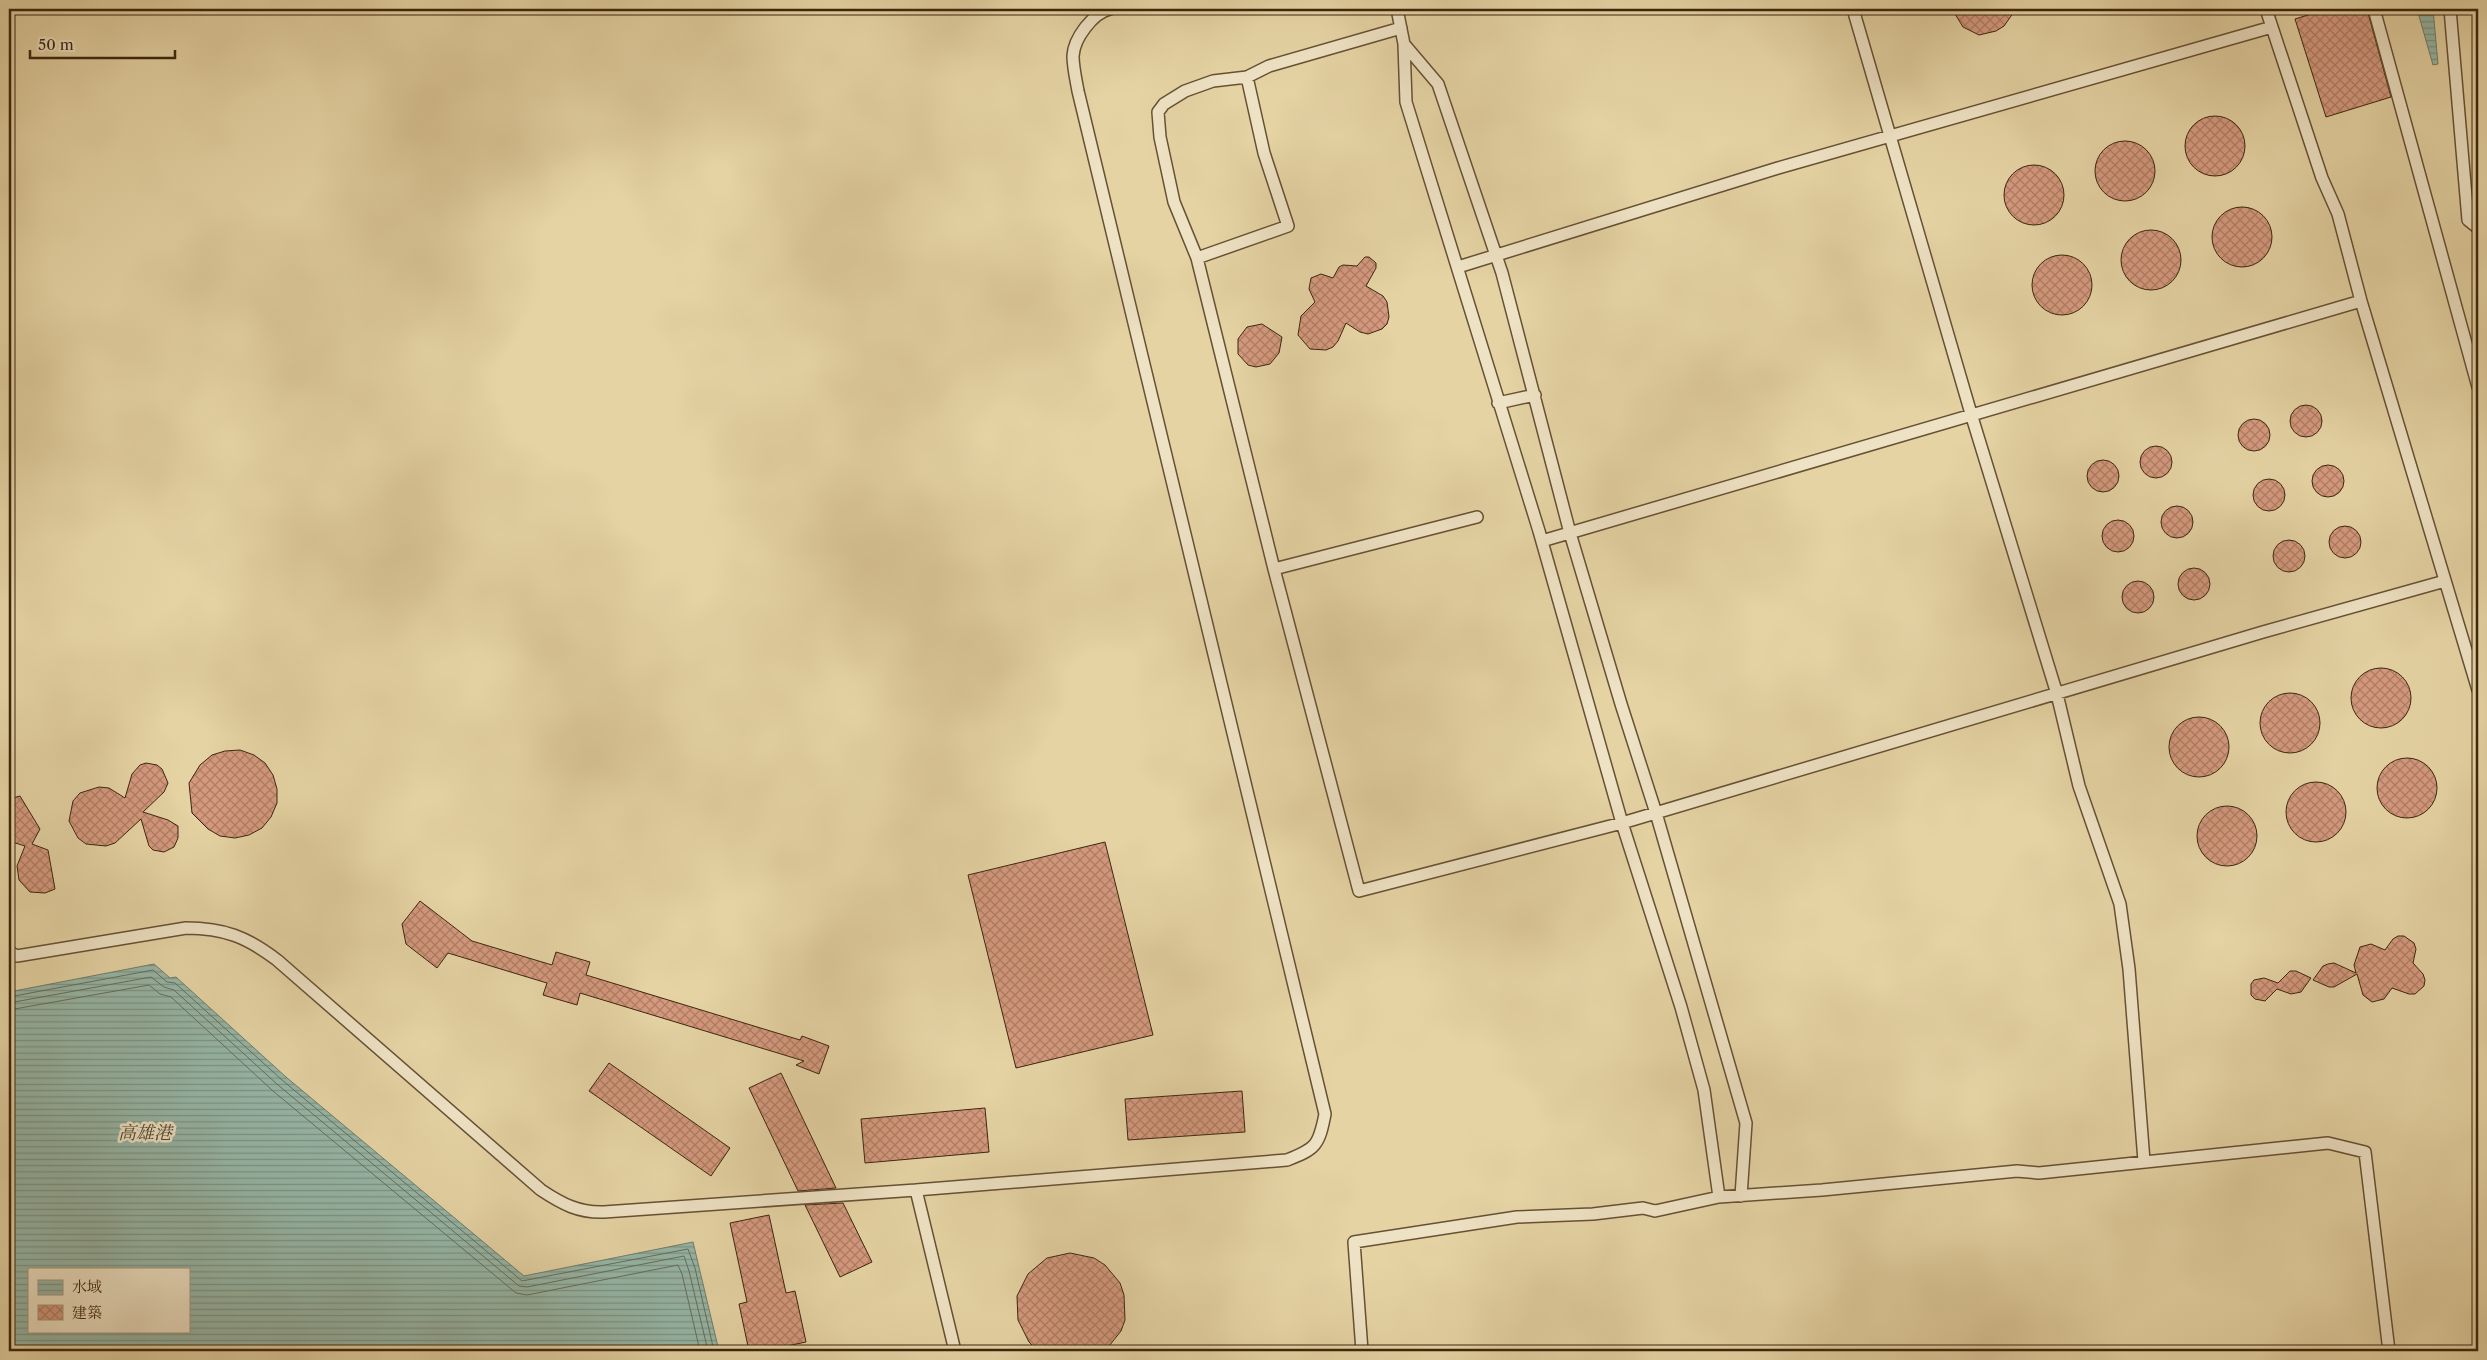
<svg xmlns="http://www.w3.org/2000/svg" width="2487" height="1360" font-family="'Libre Caslon Text','Noto Serif TC',serif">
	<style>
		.water { fill: url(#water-rules); stroke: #727d6a; fill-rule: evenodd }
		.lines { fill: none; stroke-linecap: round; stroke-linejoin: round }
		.shore { stroke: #696e5b; stroke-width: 1 }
		.building { fill: url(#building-cross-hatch); stroke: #3c260e }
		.lane-casing { stroke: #665134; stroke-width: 14 }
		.lane { stroke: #eee2c4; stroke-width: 11 }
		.labels { text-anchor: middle; stroke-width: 5; stroke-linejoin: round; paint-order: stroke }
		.water-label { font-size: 18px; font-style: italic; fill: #524a34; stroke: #eee2c4 }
	</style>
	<defs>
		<pattern id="water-rules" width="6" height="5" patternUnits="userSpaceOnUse" patternTransform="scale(1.25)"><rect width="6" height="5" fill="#96b7a8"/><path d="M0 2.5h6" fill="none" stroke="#7c9587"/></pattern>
		<pattern id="building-cross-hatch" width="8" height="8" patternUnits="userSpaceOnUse" patternTransform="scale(1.25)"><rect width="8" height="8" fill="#d5997e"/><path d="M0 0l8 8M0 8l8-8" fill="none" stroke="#ae7d66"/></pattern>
	</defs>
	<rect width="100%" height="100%" fill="#e5d3a4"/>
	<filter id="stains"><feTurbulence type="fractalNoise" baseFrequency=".004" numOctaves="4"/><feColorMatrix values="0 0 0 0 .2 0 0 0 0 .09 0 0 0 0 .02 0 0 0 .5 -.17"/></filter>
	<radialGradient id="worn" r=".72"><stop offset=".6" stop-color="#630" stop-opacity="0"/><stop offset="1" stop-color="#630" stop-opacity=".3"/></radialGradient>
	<path class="water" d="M2417,9H2433L2438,64L2433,65Z
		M154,964L170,978L176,977L286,1077L524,1276L693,1242L719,1351H9V992ZM29,1269H189V1331H29Z"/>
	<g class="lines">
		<path class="shore" d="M9,997L153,970L167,982L175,983L282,1080L522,1281L688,1249L695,1268L714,1351
			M9,1003L151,977L164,987L174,990L278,1085L519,1286L527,1287L684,1256L689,1271L708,1351
			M9,1010L149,985L160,994L171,997L273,1091L516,1293L527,1295L678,1265L682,1274L700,1351"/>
	</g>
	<path class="building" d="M1952,9H2016L2004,26L1996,31L1979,35L1963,27Z
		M2327,9H2367L2391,97L2326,117L2295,19Z
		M2185 146a30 30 0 1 1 60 0a30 30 0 1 1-60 0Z
		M2095 171a30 30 0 1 1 60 0a30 30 0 1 1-60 0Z
		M2004 195a30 30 0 1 1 60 0a30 30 0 1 1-60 0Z
		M2212 237a30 30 0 1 1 60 0a30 30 0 1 1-60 0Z
		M2121 260a30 30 0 1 1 60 0a30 30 0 1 1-60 0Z
		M2032 285a30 30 0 1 1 60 0a30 30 0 1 1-60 0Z
		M1365,257H1369L1376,263V268L1366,286L1383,296L1387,302L1389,317L1387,324L1382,329L1368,334L1360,332L1346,323L1338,341L1333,347L1326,350L1310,349L1298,335L1301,316L1315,302L1309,289L1311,278L1321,274L1333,278L1339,267L1343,265L1357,266Z
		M1262,324L1282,337L1279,353L1270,364L1256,367L1248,365L1238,354V339L1247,327Z
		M2290 421a16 16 0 1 1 32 0a16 16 0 1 1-32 0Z
		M2238 435a16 16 0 1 1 32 0a16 16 0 1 1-32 0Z
		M2140 462a16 16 0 1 1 32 0a16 16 0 1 1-32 0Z
		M2087 476a16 16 0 1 1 32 0a16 16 0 1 1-32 0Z
		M2312 481a16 16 0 1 1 32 0a16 16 0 1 1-32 0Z
		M2253 495a16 16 0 1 1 32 0a16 16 0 1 1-32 0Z
		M2161 522a16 16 0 1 1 32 0a16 16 0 1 1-32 0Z
		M2102 536a16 16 0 1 1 32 0a16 16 0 1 1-32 0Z
		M2329 542a16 16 0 1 1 32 0a16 16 0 1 1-32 0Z
		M2273 556a16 16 0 1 1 32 0a16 16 0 1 1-32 0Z
		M2178 584a16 16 0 1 1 32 0a16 16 0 1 1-32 0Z
		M2122 597a16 16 0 1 1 32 0a16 16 0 1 1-32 0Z
		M2351 698a30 30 0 1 1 60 0a30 30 0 1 1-60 0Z
		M2260 723a30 30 0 1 1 60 0a30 30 0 1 1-60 0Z
		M2169 747a30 30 0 1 1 60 0a30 30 0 1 1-60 0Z
		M240,750L254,755L265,763L273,775L277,789V803L271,817L262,828L249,835L235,838L220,836L208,829L192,813L189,783L200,765L212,755L225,751Z
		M2377 788a30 30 0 1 1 60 0a30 30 0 1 1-60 0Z
		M146,763L157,765L162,769L168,783L164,792L143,812L168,820L178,826V838L174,847L164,852L153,850L149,846L141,819L115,843L106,846L86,844L78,838L69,821L73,801L80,793L99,787L109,788L125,798L132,774L140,765Z
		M2286 812a30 30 0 1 1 60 0a30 30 0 1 1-60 0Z
		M20,796L40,829L32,844L48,850L55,889L45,893L30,892L19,880L17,866L25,846L9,841V799Z
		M2197 836a30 30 0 1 1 60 0a30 30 0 1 1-60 0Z
		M1105,842L1153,1035L1016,1068L968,875Z
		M420,901L472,941L552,965L556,952L590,962L586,975L800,1040L802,1036L829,1046L819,1074L796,1065L804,1061L580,993L577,1005L543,995L547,983L448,953L437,968L406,944L402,924Z
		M2398,936H2404L2414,943L2416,949L2413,963L2423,974L2425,980L2424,986L2415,994H2409L2392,988L2384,999L2372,1002L2363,995L2357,974L2334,987H2329L2313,980L2323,966L2328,964L2334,963L2356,973L2354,965L2360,947L2371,944L2385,950L2393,939Z
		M2290,971H2296L2311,978L2301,992L2291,994L2277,989L2265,1001L2255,999L2251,995V984L2254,980L2264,978L2278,983Z
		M609,1063L730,1148L711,1176L589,1091Z
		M781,1073L836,1188L798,1191L749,1088Z
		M1242,1091L1245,1132L1128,1140L1125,1099Z
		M985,1108L989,1152L865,1163L861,1119Z
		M843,1203L872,1262L840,1277L805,1205Z
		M769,1215L786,1293L795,1291L806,1342L763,1351H749L739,1304L747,1302L730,1223Z
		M1070,1253L1094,1258L1105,1265L1120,1283L1124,1295L1125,1320L1121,1331L1105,1351H1038L1029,1342L1018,1320L1017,1296L1028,1274L1047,1258Z"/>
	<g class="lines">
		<g class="lane-casing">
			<path id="lane" d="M1397,9L1404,44
				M1853,9L1972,417L2057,694L2079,786L2120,904L2129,969L2144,1161
				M2266,9L2322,178L2338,214L2361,301L2478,690
				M2374,9L2478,387
				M2450,9L2468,220L2478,228
				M1401,28L1269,66L1247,77L1213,81L1185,91L1164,104L1158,112L1160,137L1174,202L1197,258L1274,569L1359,891L1622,823L2263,632L2445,581
				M1197,258L1288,226L1264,153L1247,77
				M1458,267L1778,168L2272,27
				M1498,403L1535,395
				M1542,541L2361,301
				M1274,569L1477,517
				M9,952L17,956L186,928C224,928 247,937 277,960L541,1190C562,1204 579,1213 604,1212L916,1190L955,1351
				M916,1190L1287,1160C1316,1149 1319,1145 1325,1114L1078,91C1076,80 1073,67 1073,56C1074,38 1093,13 1110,9
				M1719,1197L1704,1090L1681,1007L1622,823L1539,531L1406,102L1404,44L1438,84L1502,273L1570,533L1621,704L1656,813L1746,1123L1741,1196
				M1362,1351L1354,1242L1517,1217L1593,1214L1643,1208L1655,1211L1719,1197L1822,1190L2017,1171L2039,1173L2328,1143L2365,1152L2389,1351"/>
		</g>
		<use href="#lane" class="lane"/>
	</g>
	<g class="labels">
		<g class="water-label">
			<text x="145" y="1139">高雄港</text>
		</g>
	</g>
	<rect width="2487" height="1360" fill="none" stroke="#e5d3a4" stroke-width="30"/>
	<rect x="10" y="10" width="2467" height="1340" fill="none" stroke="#3c260e" stroke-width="2.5"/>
	<rect x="15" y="15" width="2457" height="1330" fill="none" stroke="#3c260e"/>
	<rect x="28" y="1268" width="162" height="65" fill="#eee2c4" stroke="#a7977b"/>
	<rect x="38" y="1280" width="25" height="15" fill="url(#water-rules)" stroke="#a7977b"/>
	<text x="72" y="1292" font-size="15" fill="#3c260e">水域</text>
	<rect x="38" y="1305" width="25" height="15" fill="url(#building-cross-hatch)" stroke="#a7977b"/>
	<text x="72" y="1318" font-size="15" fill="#3c260e">建築</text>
	<path d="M30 50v8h145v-8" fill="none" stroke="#3c260e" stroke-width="2.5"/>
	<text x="38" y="50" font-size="15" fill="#3c260e" stroke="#eee2c4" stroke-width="4" paint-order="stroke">50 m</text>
	<rect width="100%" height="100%" filter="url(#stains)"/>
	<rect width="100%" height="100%" fill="url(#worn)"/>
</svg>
